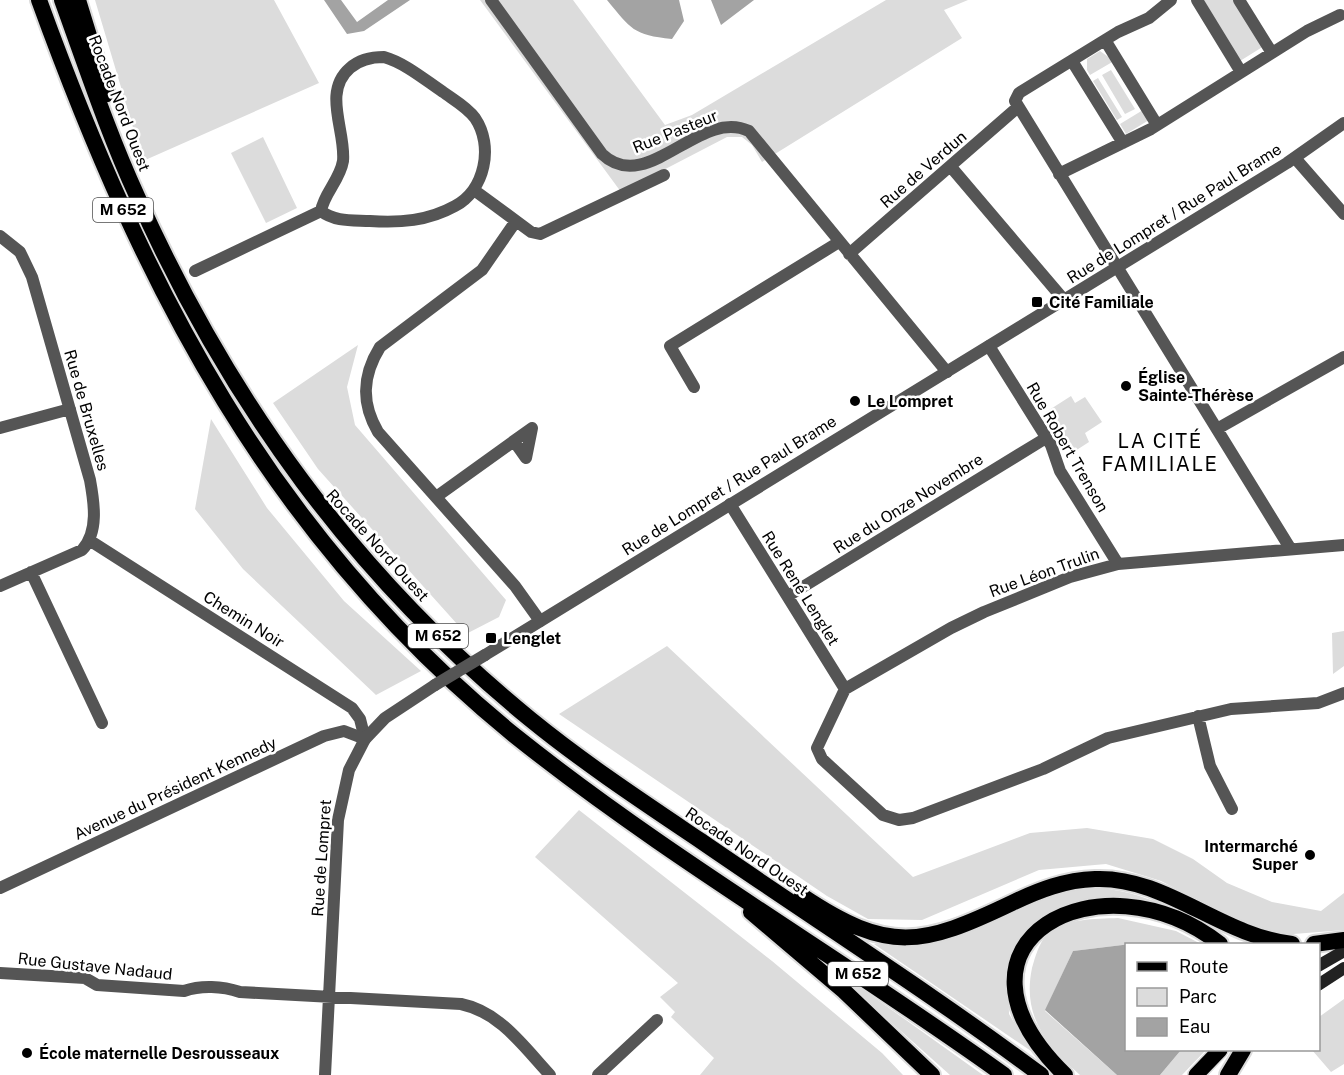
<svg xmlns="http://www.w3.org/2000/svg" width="1344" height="1075" font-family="'Public Sans',sans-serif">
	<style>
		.green { fill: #dcdcdc }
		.water { fill: #a3a3a3 }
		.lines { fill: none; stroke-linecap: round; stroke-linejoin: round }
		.primary-casing { stroke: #dbdbdb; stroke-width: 18 }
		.trunk-casing { stroke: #dbdbdb; stroke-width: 20 }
		.minor { stroke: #555; stroke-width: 12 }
		.tertiary { stroke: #555; stroke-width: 12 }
		.secondary { stroke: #222; stroke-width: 12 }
		.primary { stroke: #000; stroke-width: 15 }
		.trunk { stroke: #000; stroke-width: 16 }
		.tertiary-bridge { stroke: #555; stroke-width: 12 }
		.poi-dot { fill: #000; stroke: #fff; stroke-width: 2 }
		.labels { text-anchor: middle; stroke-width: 5; stroke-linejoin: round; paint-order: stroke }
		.shield { fill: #fff; stroke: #4c4c4c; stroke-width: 1.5 }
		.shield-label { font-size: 15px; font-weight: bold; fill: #000 }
		.street-label { font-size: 16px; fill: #000; stroke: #fff }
		.poi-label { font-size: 16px; font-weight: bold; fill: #000; stroke: #fff; text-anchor: start }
		.quarter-label { font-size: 20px; letter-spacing: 1.5px; fill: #000; stroke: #fff }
	</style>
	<rect width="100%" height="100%" fill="#fff"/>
	<path class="green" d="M95,0H274L319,83L143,161Z
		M480,0H573L665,125L692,115L886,0H968L944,10L962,38L762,162L752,145L742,137H727L621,192Z
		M1202,0H1236L1264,46L1240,61Z
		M1100,51L1114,61L1090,75L1087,70V59Z
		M1111,70L1135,109L1125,114L1102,75Z
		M1098,78L1122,117L1117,120L1093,81Z
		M1143,110L1149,120L1126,134L1120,124Z
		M263,137L297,208L266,223L231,153Z
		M358,345L347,387L355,425L506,600L499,617L466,634L318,469L273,403Z
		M1071,396L1075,403L1085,397L1102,422L1085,433L1089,442L1072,453L1046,412Z
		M211,419L267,508L344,601L421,671L376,695L243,569L195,509Z
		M1344,631V666L1333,674L1332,633Z
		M667,646L913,877L1030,833L1087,828L1153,839L1193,859L1227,883L1272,902L1321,911L1344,893V930L1281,935L1225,914L1161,881L1106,864L1039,870L922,920L868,919L827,896L559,714Z
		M579,810L772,961L882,1053L903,1075H700L714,1058L671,1017L675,1012L660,997L678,983L535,857Z
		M1076,886C1135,889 1156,900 1207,928L1147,902L1102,898L1060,906L1026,933L1008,975L1009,1014L1031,1051L874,944L918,946L960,935L1013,909Z
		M1118,918L1176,931L1201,944L1139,943L1073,951L1045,1011L1117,1075H1080C1046,1045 1022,1016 1032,968C1035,958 1039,942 1047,935C1066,918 1095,919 1118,918Z
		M819,958L983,1075H950Z
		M1344,999V1064L1331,1072L1312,1050H1318L1319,1017Z
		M1181,1050H1206L1182,1075H1160Z"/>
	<path class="water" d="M324,0H341L357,22L388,0H410L364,31L347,34Z
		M607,0H679L684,21L672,39C633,35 631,29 607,0Z
		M711,0H754L721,25Z
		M1139,943L1141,944H1126V1050H1181L1160,1075H1117L1045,1010L1073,951Z"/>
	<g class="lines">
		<g class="primary-casing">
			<path id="primary" d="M1196,1075L1220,1050"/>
		</g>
		<g class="trunk-casing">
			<path id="trunk" d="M39,0C144,289 271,537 514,735C669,859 843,959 1004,1075
				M62,0C86,66 108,133 137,196C229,402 355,576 530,719C584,763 643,802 701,841C814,919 931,993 1041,1075
				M78,0L107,94
				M802,896C889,954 922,946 1012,903C1039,890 1065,880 1095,879C1165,876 1221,936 1292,944
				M751,912L844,991L932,1075
				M1314,944L1344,940
				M1065,1075C928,941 1101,851 1220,944
				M1228,1075L1243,1050"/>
		</g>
		<path class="minor" d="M491,0L602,154C647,197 700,107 749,131L947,372
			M1171,0L1149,18L1118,32L1019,93L1015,101L1290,548
			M1197,0L1241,72
			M1239,0L1272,53
			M1105,40L1157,125
			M384,57C405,63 425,80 443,92C454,100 467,107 475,118C494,146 485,190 455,206C428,221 400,223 370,221C353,220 335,222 321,211C324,193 340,180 343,161C346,131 322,92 350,68C359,60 371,57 384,57Z
			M1072,61L1123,143
			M1295,158L1344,214
			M951,167L1064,300
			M1059,174L1151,129L1307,31L1340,15
			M474,190L531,232L540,234L664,175
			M516,221L482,270L380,347C362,376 361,403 378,432L515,586L540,621
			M0,236L20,252L32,277L90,480C94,502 99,532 82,550L0,586
			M849,254L1018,107
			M195,271L321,211
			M989,346L1051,445L1060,471L1118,564
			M694,387L670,346L839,242
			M0,428L70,409
			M1217,429L1344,357
			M436,497L532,428L526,458L514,441
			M730,504L845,689
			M89,540L352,708L360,719L365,739L349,770L338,820L325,1075
			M1344,545L1118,564L1070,577L984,612L951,628L845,689L817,748L822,759L883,815L899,820L913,818L1043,769L1108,738L1231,709L1318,703L1344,693
			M31,572L102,723
			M788,596L1046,438
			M1198,716L1210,766L1232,809
			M0,973L85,978L97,985L184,991C201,985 222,986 240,992L461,1004C500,1012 524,1047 550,1075
			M598,1075L657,1020"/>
		<path class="tertiary" d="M485,655L1287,163L1344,123
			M0,888L324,736L344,731L365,739L385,718L435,685"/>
		<path class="secondary" d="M1318,966L1344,951
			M1318,985L1344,968"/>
		<use href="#primary" class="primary"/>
		<use href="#trunk" class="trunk"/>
		<path class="tertiary-bridge" d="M435,685L485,655"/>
	</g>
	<g class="poi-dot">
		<rect x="1031" y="296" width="12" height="12" rx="3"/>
		<circle cx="1126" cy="386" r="6"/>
		<circle cx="855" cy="401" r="6"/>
		<rect x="485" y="632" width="12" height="12" rx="3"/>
		<circle cx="1310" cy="855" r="6"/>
		<circle cx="27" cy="1053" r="6"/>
	</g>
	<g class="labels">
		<g class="shield">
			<rect x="93" y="198" width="60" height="24" rx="4.5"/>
			<rect x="408" y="624" width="60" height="24" rx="4.5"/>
			<rect x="828" y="962" width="60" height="24" rx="4.5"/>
		</g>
		<g class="shield-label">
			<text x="123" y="215">M 652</text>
			<text x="438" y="641">M 652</text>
			<text x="858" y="979">M 652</text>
		</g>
		<g class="street-label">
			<text transform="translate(120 103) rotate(69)" y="6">Rocade Nord Ouest</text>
			<text transform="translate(675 131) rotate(-22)" y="6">Rue Pasteur</text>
			<text transform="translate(923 169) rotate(-41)" y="6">Rue de Verdun</text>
			<text transform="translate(1174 213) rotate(-32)" y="6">Rue de Lompret / Rue Paul Brame</text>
			<text transform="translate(87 410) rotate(74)" y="6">Rue de Bruxelles</text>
			<text transform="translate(1068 447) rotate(60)" y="6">Rue Robert Trenson</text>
			<text transform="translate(729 485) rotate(-32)" y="6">Rue de Lompret / Rue Paul Brame</text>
			<text transform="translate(908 503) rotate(-32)" y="6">Rue du Onze Novembre</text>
			<text transform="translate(378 545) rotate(48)" y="6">Rocade Nord Ouest</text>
			<text transform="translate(1044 572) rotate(-20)" y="6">Rue Léon Trulin</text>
			<text transform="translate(801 588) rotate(58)" y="6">Rue René Lenglet</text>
			<text transform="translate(244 619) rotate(32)" y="6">Chemin Noir</text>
			<text transform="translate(175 788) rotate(-25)" y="6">Avenue du Président Kennedy</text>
			<text transform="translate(747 851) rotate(34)" y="6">Rocade Nord Ouest</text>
			<text transform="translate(321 858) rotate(-86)" y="6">Rue de Lompret</text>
			<text transform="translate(95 966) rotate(6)" y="6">Rue Gustave Nadaud</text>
		</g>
		<g class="poi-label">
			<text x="1049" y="308">Cité Familiale</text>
			<text x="1138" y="383">Église<tspan x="1138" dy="18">Sainte-Thérèse</tspan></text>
			<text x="867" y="407">Le Lompret</text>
			<text x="503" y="644">Lenglet</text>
			<text x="1298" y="852" text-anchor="end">Intermarché<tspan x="1298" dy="18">Super</tspan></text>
			<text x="39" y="1059">École maternelle Desrousseaux</text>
		</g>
		<g class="quarter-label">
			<text x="1160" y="448">LA CITÉ<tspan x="1160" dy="23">FAMILIALE</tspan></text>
		</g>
	</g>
	<rect x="1125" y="943" width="195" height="108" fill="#ffffff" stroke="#999999" stroke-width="1.5"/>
	<rect x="1137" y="962" width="30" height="9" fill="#000000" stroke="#999999" stroke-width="1.5"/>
	<text x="1179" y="973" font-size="18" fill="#000000">Route</text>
	<rect x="1137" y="988" width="30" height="18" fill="#dcdcdc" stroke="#999999" stroke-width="1.5"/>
	<text x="1179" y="1003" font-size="18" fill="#000000">Parc</text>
	<rect x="1137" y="1018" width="30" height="18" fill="#a3a3a3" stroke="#999999" stroke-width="1.5"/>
	<text x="1179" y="1033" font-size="18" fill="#000000">Eau</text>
</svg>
